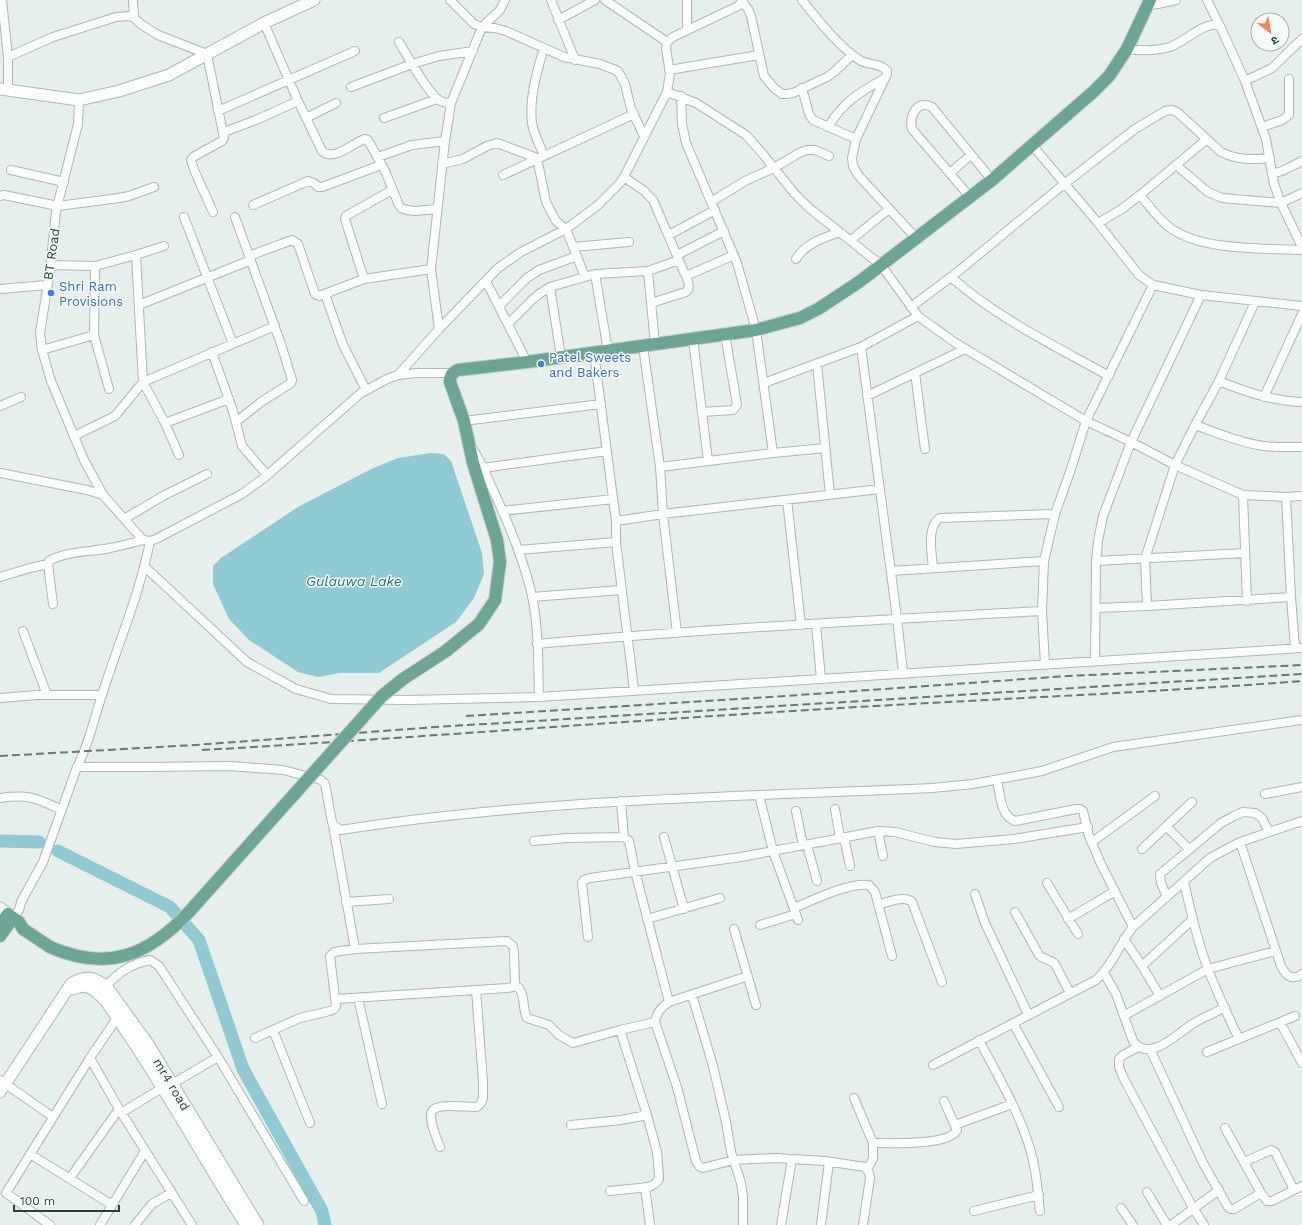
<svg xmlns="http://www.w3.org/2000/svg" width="1302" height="1225" font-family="'Work Sans','Noto Sans Devanagari',sans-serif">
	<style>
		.water { fill: #8ec9d4 }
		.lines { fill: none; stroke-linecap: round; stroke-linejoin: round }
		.river { stroke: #8ec9d4; stroke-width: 13 }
		.street-casing { stroke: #a8b8b2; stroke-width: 10 }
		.secondary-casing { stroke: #a4bbb3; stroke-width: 13 }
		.primary-casing { stroke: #c2cac8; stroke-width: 14 }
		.street { stroke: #fff; stroke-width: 8 }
		.secondary { stroke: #fff; stroke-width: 11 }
		.primary { stroke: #6aa596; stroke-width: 12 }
		.rail { stroke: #5f7d75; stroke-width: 2; stroke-dasharray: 8 4; stroke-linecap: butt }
		.primary-bridge-casing { stroke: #c2cac8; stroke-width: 14; stroke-linecap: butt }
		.primary-bridge { stroke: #6aa596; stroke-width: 12 }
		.shop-dot { fill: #3f7fe0; stroke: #f7fbf9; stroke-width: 1.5 }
		.labels { text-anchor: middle; stroke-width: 3; stroke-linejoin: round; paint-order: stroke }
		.street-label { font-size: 13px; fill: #24423a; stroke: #f7fbf9 }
		.shop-label { font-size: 13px; fill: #366cbe; stroke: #f7fbf9; text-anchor: start }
		.water-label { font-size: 14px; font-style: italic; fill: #1c6f80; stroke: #f7fbf9 }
	</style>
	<rect width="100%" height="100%" fill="#e6efeb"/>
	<path class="water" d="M431,453L444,454L451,461L482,553L484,574L474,598L456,622L379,673H339L318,677L298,672L249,640L229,619L213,584V566L221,558L298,507L371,469L398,458Z"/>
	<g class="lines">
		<path class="river" d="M0,841L39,842
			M58,851L170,907L199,940L243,1069L322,1211L325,1225"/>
		<g class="street-casing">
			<path id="street" d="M2,0L8,57V89
				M133,0L134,18
				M450,0L474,24L482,27L495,28L506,31L564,57L600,64L618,71L625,84L631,109L644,136
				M551,0L575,60
				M605,0L667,42
				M802,0C818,20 839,47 861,61C869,65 881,63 887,71V74L856,139L852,158L853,166L858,175L916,238
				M1207,0L1220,26
				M742,2L748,9L751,16L764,76L774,88L782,94H786L793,93L827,77L834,72L852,55
				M1148,5L1158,4L1176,0
				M558,20L595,0
				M264,23L298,101L322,151C332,161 350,146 360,141L365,139L368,140L386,173L398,203L401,208L407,210L415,211L437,209
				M687,29V0
				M399,42C407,55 427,92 439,100C443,103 447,103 451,103
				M1127,49C1142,51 1156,51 1170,47C1185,42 1207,19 1220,26L1245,81L1266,139L1274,184L1281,203L1302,247
				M8,57L53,37L116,17L130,16L134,18L142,25L158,35L207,54L224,138L222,141L193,157L191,160L195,172L213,212
				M669,70L759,55
				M1245,81L1272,68L1302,39
				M351,87L412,64L439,56L473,51
				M802,88L809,114L813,120L856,139
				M667,92L696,103L746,135L762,153L795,194L808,207L881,265L918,316L954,342L1086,421L1131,442L1175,465L1243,495L1286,497L1302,496
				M681,96L682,124L686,143L737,263L756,330L773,453
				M79,100L78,124L56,211L50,270L40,333L42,350L51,381L84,460L103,495
				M218,111L355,51
				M306,118L336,103
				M384,118L437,99
				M828,127C843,102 860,92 885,78
				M1262,127L1282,120L1289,115V79
				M224,132L256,120L298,101
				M1032,145L1098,223L1139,275L1153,285L1201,295L1302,306
				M544,155C539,145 534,134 532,123C529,98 537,71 544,48
				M378,157L412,145L445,141
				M442,164L463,159L487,146L497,143L537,158L546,202L556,221L566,229L585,277
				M1176,165L1208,192L1222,198L1281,203L1302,193
				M11,170L64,182
				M950,173L971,155
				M1272,174L1282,171L1302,161
				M503,175L634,114
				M624,177L643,190L653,200L687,279C689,284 690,288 686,292L651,303
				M1140,195C1150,206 1159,221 1172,229C1203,251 1265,248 1302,250
				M0,196L4,195L58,206L119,198L129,196L154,187
				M970,197L912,129C909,116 917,99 932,107L992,180
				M711,202L745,181L774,168L799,153L807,150H815L829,156
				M253,205L308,181L314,183L318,187H322L381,165
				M184,217L233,344
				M235,217L281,344L292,380L291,383L261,402L236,422
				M1098,223L1122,209L1140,195L1207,139
				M669,235L715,210
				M851,240L889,209
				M573,247L629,242
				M136,255L164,246
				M677,255L724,231
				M249,256L292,240L298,244L315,294L319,296L364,279L431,269
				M796,259C806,243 823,238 840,232
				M50,265L95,266L136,255L143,382L165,423L179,455
				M95,266L94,335L109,389
				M648,271L655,344
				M595,274L608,351
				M686,276L734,255
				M951,277C997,318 1055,346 1109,376
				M364,279L345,219L346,216L392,190
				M486,281L527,362
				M550,287L561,357
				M0,289L47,285
				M325,294L343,345L366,390
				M139,305L251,260
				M499,306L527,278L539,270L577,256
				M911,307L955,274L1064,184L1135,129L1165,111L1172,110L1177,112L1221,152C1237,160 1252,160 1270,158
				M508,324L531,301L539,294L550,287L595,274L648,271L679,260
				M439,329L431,269L445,141L451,103L482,27L500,10L505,0
				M693,339L708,461
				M643,346L660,467L663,514L677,633
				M861,347L897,618L903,673
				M42,350L94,335
				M212,352L233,411L242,446L267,475
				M594,353L616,521V542L634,690
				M817,364L830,495
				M915,373L925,449
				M398,375L439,329L498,268L521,252L566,229L597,206L620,183L624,177L667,92L670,74L666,48L667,42L673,37L738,6L743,0
				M1219,381C1246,392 1272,401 1302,402
				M764,383L861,347L918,316
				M867,396L965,349
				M1264,397L1302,314
				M0,406L21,397
				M702,412L733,410L737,405L725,334
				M464,421L601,404
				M165,423L229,399
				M1195,425C1215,432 1236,441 1258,445C1272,448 1287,447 1302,447
				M74,436L115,416L143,382L275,326
				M473,449C481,462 487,476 493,490C509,524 524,560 532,596C539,629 538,664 539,697
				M660,467L773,453L825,448
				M483,468L607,451
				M0,473L87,490L103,495L143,540L150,541L156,539L242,494L264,478L361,393L387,379L398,375L416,373H452
				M1243,495L1247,601
				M1286,497L1291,597L1295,648
				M787,500L801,625
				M502,511L613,499
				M124,519L163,496L207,474
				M616,521L663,514L880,489
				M518,550L616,542
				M1096,561L1245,553
				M145,567L247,662L296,689L331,699L407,700L539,697L1302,648
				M933,568C932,554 926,526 940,518L1055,514
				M891,571L1044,561
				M0,577L30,568L48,564
				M532,597L621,590
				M53,604L48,564L49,561C65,551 92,552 110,548C121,546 132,543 143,540
				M1147,606L1145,559L1175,465L1195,425L1219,381L1255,302
				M1096,608L1147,606L1291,597
				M816,624L821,679
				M23,631L47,695
				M537,644C705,629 874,620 1042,611
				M1095,661L1096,561L1098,541L1103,516L1131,442L1201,295
				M1045,664L1042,611L1044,561L1055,514L1070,472L1086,421L1153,285
				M0,698L37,695H102
				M77,767H146L229,766L283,770L321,780L325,784L332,822L333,825L341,830C536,799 735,797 932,788L973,784L1042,771L1113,747L1302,720
				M997,780C1000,793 1000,816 1015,821L1076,809H1080L1083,811L1089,836L1100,862L1133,927
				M1265,794L1302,787
				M759,795L773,851L798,920
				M0,798C29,794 36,798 62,810
				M621,801L624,837
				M835,809L840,838
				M796,811L803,845
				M1166,826L1189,849
				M878,831L883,856
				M664,837L684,909
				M844,837L850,866
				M534,841L567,838L624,837L629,841L635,871L669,1002
				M1092,842L1155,796
				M1240,842L1281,966C1286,976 1292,981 1302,974
				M807,845L817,881
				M1142,849L1192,802
				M1184,882C1191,912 1197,941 1208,969C1217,993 1228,1016 1239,1039
				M1047,883L1078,934
				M975,894L985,923L1028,1014
				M1167,897L1161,883L1160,874L1221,823L1234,816L1243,812L1255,813L1262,818L1269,832
				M346,902L389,899
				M878,905C887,902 905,895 912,902L942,982
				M794,908C813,900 850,882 869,885L875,892L892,956
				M1015,912L1039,955C1044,960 1051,959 1055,964L1070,993
				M13,918L19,910L21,902L43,862L77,767C89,745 94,718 102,695C118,644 140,593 150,541
				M647,919L720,898
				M1068,919L1115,891
				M760,925L796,914
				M734,929L756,1005
				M588,937L582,883L584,880L590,878L741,857L878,831L895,832L935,842L956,844L1014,839L1088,827
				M1124,939L1142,966L1160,996
				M1142,966L1192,920
				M1104,973L1116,994L1133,1041C1149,1064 1179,1032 1194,1023C1204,1017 1215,1013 1225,1007
				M515,985C527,992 521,1007 527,1018L549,1025L559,1035L573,1043L620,1030L655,1022L677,1087L696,1161L700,1167L703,1168L734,1160L776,1158L825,1161L865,1167L869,1173L870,1178L863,1225
				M106,986C119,972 131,964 150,960L159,966L218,1057L304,1201
				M692,995L713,1066L726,1122L731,1152L741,1183L743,1197V1225
				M358,998L382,1104
				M336,999L507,988L513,987L515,985L514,953L513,946L507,941L355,949
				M1125,1015L1208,969L1275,951
				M655,1022C657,1013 660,1008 669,1002L748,976
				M1280,1022L1302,1063
				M1013,1023L1059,1107
				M273,1030L310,1123
				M255,1038L300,1018L330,1011L334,1009L336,1006L330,956L334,952L355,949L333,825
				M979,1040C999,1078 1023,1118 1033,1160C1037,1177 1038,1194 1040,1211
				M1138,1047L1123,1055L1119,1059V1067L1124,1079L1193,1208L1204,1225
				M1150,1049L1203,1163L1228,1207L1231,1209H1234L1261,1193
				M1207,1052L1295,1016
				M90,1058L119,1109L192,1225
				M933,1065L1096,980C1112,966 1119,945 1133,927L1210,858L1240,842L1302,821
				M0,1080L53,1117
				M172,1084L218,1057
				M854,1098L873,1143V1159L867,1169
				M121,1113L162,1088
				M571,1125L621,1120L647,1115
				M955,1125L1012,1104
				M1225,1128L1261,1193L1267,1201H1272L1302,1186
				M873,1143C890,1143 949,1146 957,1130L944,1101
				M440,1147C436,1137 431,1126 431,1116C430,1100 467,1108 477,1107L481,1103L483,1098V1082L476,990
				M30,1154L112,1205
				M1244,1162L1271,1150L1275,1152L1294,1190
				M70,1178L119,1109
				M645,1187L650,1225
				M610,1191L649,1187L655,1184L659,1179V1175L657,1152L647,1115L620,1030
				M1147,1192L1167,1225
				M1121,1208L1133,1225
				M974,1211L1039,1195
				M50,1225L6,1193L90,1058L117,1018
				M100,1225L145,1151
				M135,1225L152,1204L171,1193
				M781,1225L792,1159
				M821,1225L829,1162
				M1171,1225L1219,1190"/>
		</g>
		<g class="secondary-casing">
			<path id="secondary" d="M0,89L79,100L119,91L169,75L264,23L314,0
				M0,908L8,914
				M72,989C79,987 85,984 92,989C107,998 116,1017 126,1031C169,1094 205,1161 246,1225
				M0,1092L71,984C85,975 93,977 106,986L148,1044L258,1225"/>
		</g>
		<g class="primary-casing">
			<path id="primary" d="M446,651L479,624L495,600L500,562L497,540L473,463L464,421L450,382C450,375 452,373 458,370L527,362L756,330L800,318L818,309L859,282L992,180L1093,92L1109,76L1127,49L1150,0
				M0,924L8,914L19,922L23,929L50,947
				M0,936L12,919"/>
		</g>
		<use href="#street" class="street"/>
		<use href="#secondary" class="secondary"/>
		<use href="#primary" class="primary"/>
		<path class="rail" d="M466,716L785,696L1068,676L1302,665
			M202,750C399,739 596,723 793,711C963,700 1133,694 1302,681
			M0,756L195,745L436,727L1302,674"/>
		<g class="primary-bridge-casing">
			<path id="primary-bridge" d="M50,947C107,972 148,956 189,912L382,696L403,679L446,651"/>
		</g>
		<use href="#primary-bridge" class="primary-bridge"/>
	</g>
	<g class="shop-dot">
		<circle cx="51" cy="293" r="4"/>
		<circle cx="541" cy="364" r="4"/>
	</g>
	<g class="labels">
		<g class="street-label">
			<text transform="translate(51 254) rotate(-82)" y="5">BT Road</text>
			<text transform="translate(172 1084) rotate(59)" y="5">mr4 road</text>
		</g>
		<g class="shop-label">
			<text x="59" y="291">Shri Ram<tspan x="59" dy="15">Provisions</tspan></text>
			<text x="549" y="362">Patel Sweets<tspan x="549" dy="15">and Bakers</tspan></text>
		</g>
		<g class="water-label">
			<text x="354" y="586">Gulauwa Lake</text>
		</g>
	</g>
	<g transform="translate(1270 32) rotate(149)"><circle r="19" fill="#f7fbf9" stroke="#a3b1ad"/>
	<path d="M0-3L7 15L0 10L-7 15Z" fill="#f4845f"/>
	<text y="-6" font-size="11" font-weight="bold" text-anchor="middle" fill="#24423a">उ</text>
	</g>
	<path d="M14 1205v6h105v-6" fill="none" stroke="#24423a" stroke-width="2"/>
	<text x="20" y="1205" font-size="12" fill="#24423a" stroke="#f7fbf9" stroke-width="3" paint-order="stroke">100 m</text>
</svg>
